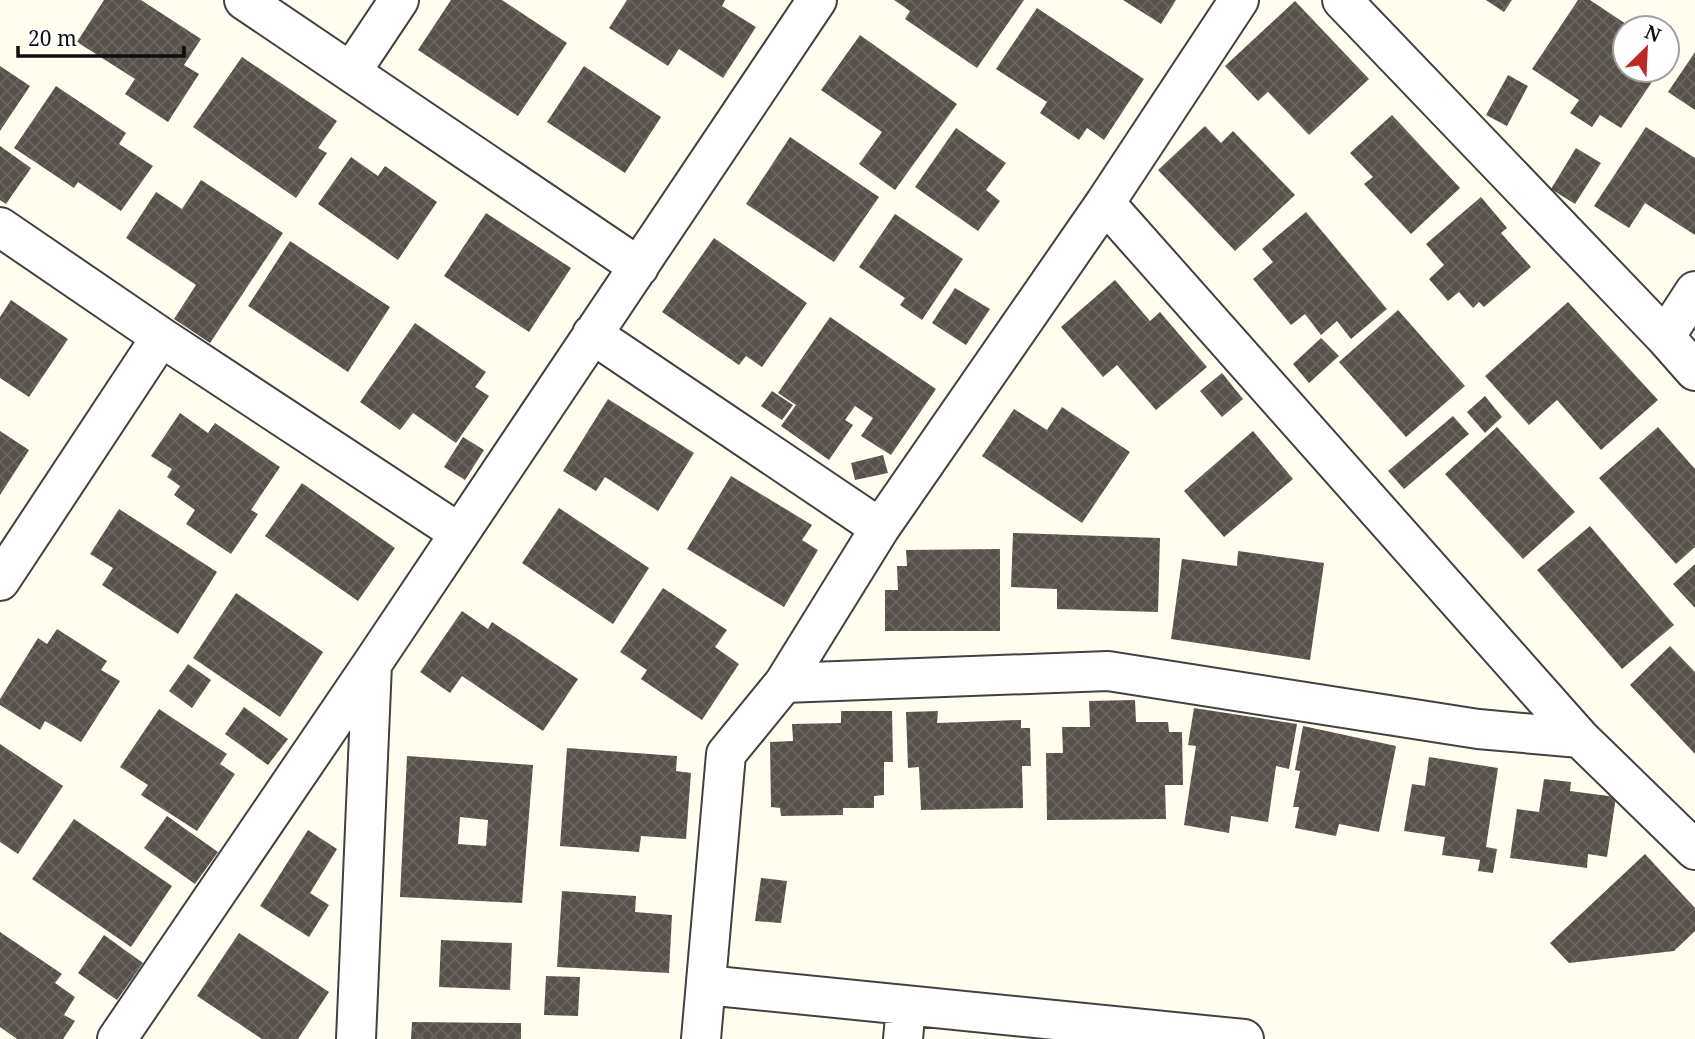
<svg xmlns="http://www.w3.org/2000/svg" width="1695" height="1039" font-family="'Noto Serif',serif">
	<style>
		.building { fill: url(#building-cross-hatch); fill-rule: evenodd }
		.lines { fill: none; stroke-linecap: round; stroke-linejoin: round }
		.minor-casing { stroke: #414141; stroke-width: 42 }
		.minor { stroke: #fff; stroke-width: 38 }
	</style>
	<defs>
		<pattern id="building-cross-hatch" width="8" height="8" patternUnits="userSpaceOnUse" patternTransform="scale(1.75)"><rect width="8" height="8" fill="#57504b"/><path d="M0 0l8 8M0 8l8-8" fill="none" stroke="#6a6561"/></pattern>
	</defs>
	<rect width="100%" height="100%" fill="#fffdf0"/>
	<path class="building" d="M104,0H141L201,39L184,65L199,74L168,122L125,94L135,79L77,42Z
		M451,0H502L567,43L518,116L418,50Z
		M627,0H725L722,6L756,27L723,78L679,49L668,66L609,28Z
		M894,0H1024L977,68L905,19L910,11Z
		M1123,0H1176L1161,24Z
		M1486,0H1512L1504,12Z
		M1578,0H1590L1632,28H1625V70H1660L1621,128L1600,115L1592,127L1570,113L1579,100L1532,69Z
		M1295,1L1369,79L1309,135L1268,92L1258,101L1225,66Z
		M1037,8L1144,79L1104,140L1087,128L1079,140L1040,113L1047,102L996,69Z
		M860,35L957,104L895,190L859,164L882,132L821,90Z
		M1695,52V110L1668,92Z
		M242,57L337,121L318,148L327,153L296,198L193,127Z
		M0,66L30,86L0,131Z
		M584,66L661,117L625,173L547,122Z
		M1508,75L1528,86L1507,126L1486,115Z
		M56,86L126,133L119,144L153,166L121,211L78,182L74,188L14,148Z
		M1392,115L1460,188L1411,234L1364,184L1373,177L1350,153Z
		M1205,126L1221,143L1233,131L1295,195L1235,251L1158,170Z
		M1646,127L1695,158V235L1645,203L1629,228L1594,206Z
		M956,128L1006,163L986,190L1000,201L978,231L915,187Z
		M790,137L879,197L834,262L746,204Z
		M0,146L31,168L6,204L0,200Z
		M1576,148L1601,163L1575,204L1551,189Z
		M351,157L378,176L385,166L437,202L398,260L318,204Z
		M201,180L283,233L210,343L174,319L196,285L126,238L156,192L182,209Z
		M1481,197L1507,228L1501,233L1531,267L1484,307L1479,302L1473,308L1459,292L1448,301L1429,279L1444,265L1426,244Z
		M1306,212L1387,309L1351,339L1337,321L1321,335L1305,314L1291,325L1253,279L1273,262L1262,249Z
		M486,213L571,268L529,332L444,276Z
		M895,214L963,259L922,320L900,305L905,298L859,267Z
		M714,238L807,303L762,367L746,356L739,365L662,312Z
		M290,241L390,307L348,372L248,306Z
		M1115,280L1150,321L1160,312L1207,367L1156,410L1117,365L1103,377L1061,327Z
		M955,288L990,309L966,345L932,323Z
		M11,300L68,339L29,397L0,378V317Z
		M1568,302L1658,400L1601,450L1557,400L1529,425L1485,376Z
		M1398,310L1465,386L1406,437L1339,362Z
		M830,317L936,389L891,455L861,436L873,418L855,406L845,420L853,425L829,460L781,426L796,405L778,393Z
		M415,323L486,372L475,387L489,396L456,443L413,413L400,430L360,402Z
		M1321,338L1339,356L1309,383L1293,364Z
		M1222,373L1243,399L1222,417L1200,391Z
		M772,391L793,405L782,420L761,406Z
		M1485,396L1502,417L1485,433L1467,412Z
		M608,399L694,453L658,511L605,477L596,491L563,471Z
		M1062,407L1130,452L1082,523L982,456L1014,409L1047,430Z
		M180,413L208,433L215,423L280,467L251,510L258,514L231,554L186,524L195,510L174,495L180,486L167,477L172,469L151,456Z
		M1453,416L1469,434L1404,489L1388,471Z
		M1497,427L1575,512L1523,559L1445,474Z
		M1658,427L1695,469V547L1676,564L1599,478Z
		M0,431L29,450L0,495Z
		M1253,431L1293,479L1224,537L1184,491Z
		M463,437L484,450L465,480L444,467Z
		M883,455L888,473L855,480L851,463Z
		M731,476L812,525L802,540L818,550L784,607L687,549Z
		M302,483L395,548L358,601L265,536Z
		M559,508L649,568L613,624L522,563Z
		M119,509L217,572L178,634L102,585L113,568L90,554Z
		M1590,526L1674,625L1622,669L1537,570Z
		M1013,533L1160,538L1158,612L1057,609V589L1011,587Z
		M1000,549V631H885V590H898L897,566H907L906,550Z
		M1238,551L1324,563L1310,660L1171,639L1182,559L1237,566Z
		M1695,564V608L1673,584Z
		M663,588L727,630L715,647L739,664L702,720L641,679L647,670L620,652Z
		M236,593L323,652L280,717L193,658Z
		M462,611L488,629L492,622L578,679L543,731L462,676L450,693L420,672Z
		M57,629L107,661L101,670L120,681L81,742L45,721L40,730L0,705V699L38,638L47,644Z
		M1670,646L1695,672V754L1630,685Z
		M188,664L211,680L192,708L169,691Z
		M1135,700L1136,722H1168L1169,732H1182L1183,785H1165L1166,819L1047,820L1046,753H1063L1062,727H1090L1089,701Z
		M244,707L288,739L268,765L225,734Z
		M1194,708L1297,724L1289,769L1276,766L1268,822L1231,816L1229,833L1184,825L1196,746L1188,745Z
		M159,709L227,754L220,764L235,774L197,831L141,795L148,785L120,767Z
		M841,711H892L893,762H884V795L874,796V808H843V815L781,816L780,808L771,807L770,742L793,741L792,724L841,723Z
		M938,711L937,723L1021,720V728H1030L1031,766H1022L1023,808L921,810L919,767L908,768L906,712Z
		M1303,726L1396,746L1379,832L1339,824L1336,836L1295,828L1299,807H1293L1300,771L1295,770Z
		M0,744L63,786L18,854L0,842Z
		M567,748L677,756L676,771L691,773L686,839L641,836L639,852L560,846Z
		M407,756L533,765L522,903L400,897ZM460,817L488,820L486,846L458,844Z
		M1429,757L1498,768L1486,847L1497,849L1493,873L1478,871L1480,860L1442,855L1445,837L1404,831L1412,784L1425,786Z
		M1544,779L1571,782L1570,791L1616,797L1607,857L1588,854L1587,868L1510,858L1517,809L1539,812Z
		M167,816L218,852L195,884L144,848Z
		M74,819L172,886L131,947L32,879Z
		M308,830L337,849L310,893L329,905L309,937L260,906Z
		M1645,854L1695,908V931L1674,951L1569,963L1550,943Z
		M761,878L787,881L781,923L755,921Z
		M562,891L636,896L635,912L672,915L669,973L557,967Z
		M0,932L62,974L55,983L75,997L64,1015L75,1021L63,1039H17L0,1027Z
		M239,933L329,992L298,1039H262L197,996Z
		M104,935L143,963L117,1000L78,973Z
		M441,940L512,943L510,990L439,987Z
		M546,976L580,977L578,1016L544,1015Z
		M412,1022L521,1023V1039H411Z"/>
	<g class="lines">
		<g class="minor-casing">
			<path id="minor" d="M244,0L639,267
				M1342,0L1665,337L1695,371
				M351,72L399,0
				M1105,203L1580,738
				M0,227L161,337L459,533
				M592,334L880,528
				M1665,337L1695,291
				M0,581L161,337
				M784,683L1108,671L1478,729L1580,738L1695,850
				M706,985L1244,1039
				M117,1039L372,664L817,0
				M356,1039L372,664
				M701,1039L726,754L784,683L880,528L1105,203L1239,0
				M903,1039L906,1006"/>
		</g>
		<use href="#minor" class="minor"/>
	</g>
	<g transform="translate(1646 49) rotate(24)"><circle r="33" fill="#ffffff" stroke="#9f9f9f" stroke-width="2"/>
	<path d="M0-5L12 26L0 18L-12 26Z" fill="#bf2826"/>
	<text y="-10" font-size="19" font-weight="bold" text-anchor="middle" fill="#0e0e0e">N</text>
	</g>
	<path d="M18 46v10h166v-10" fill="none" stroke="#0e0e0e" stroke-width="3.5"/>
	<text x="28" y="46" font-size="21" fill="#0e0e0e" stroke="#ffffff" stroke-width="5" paint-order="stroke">20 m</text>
</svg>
